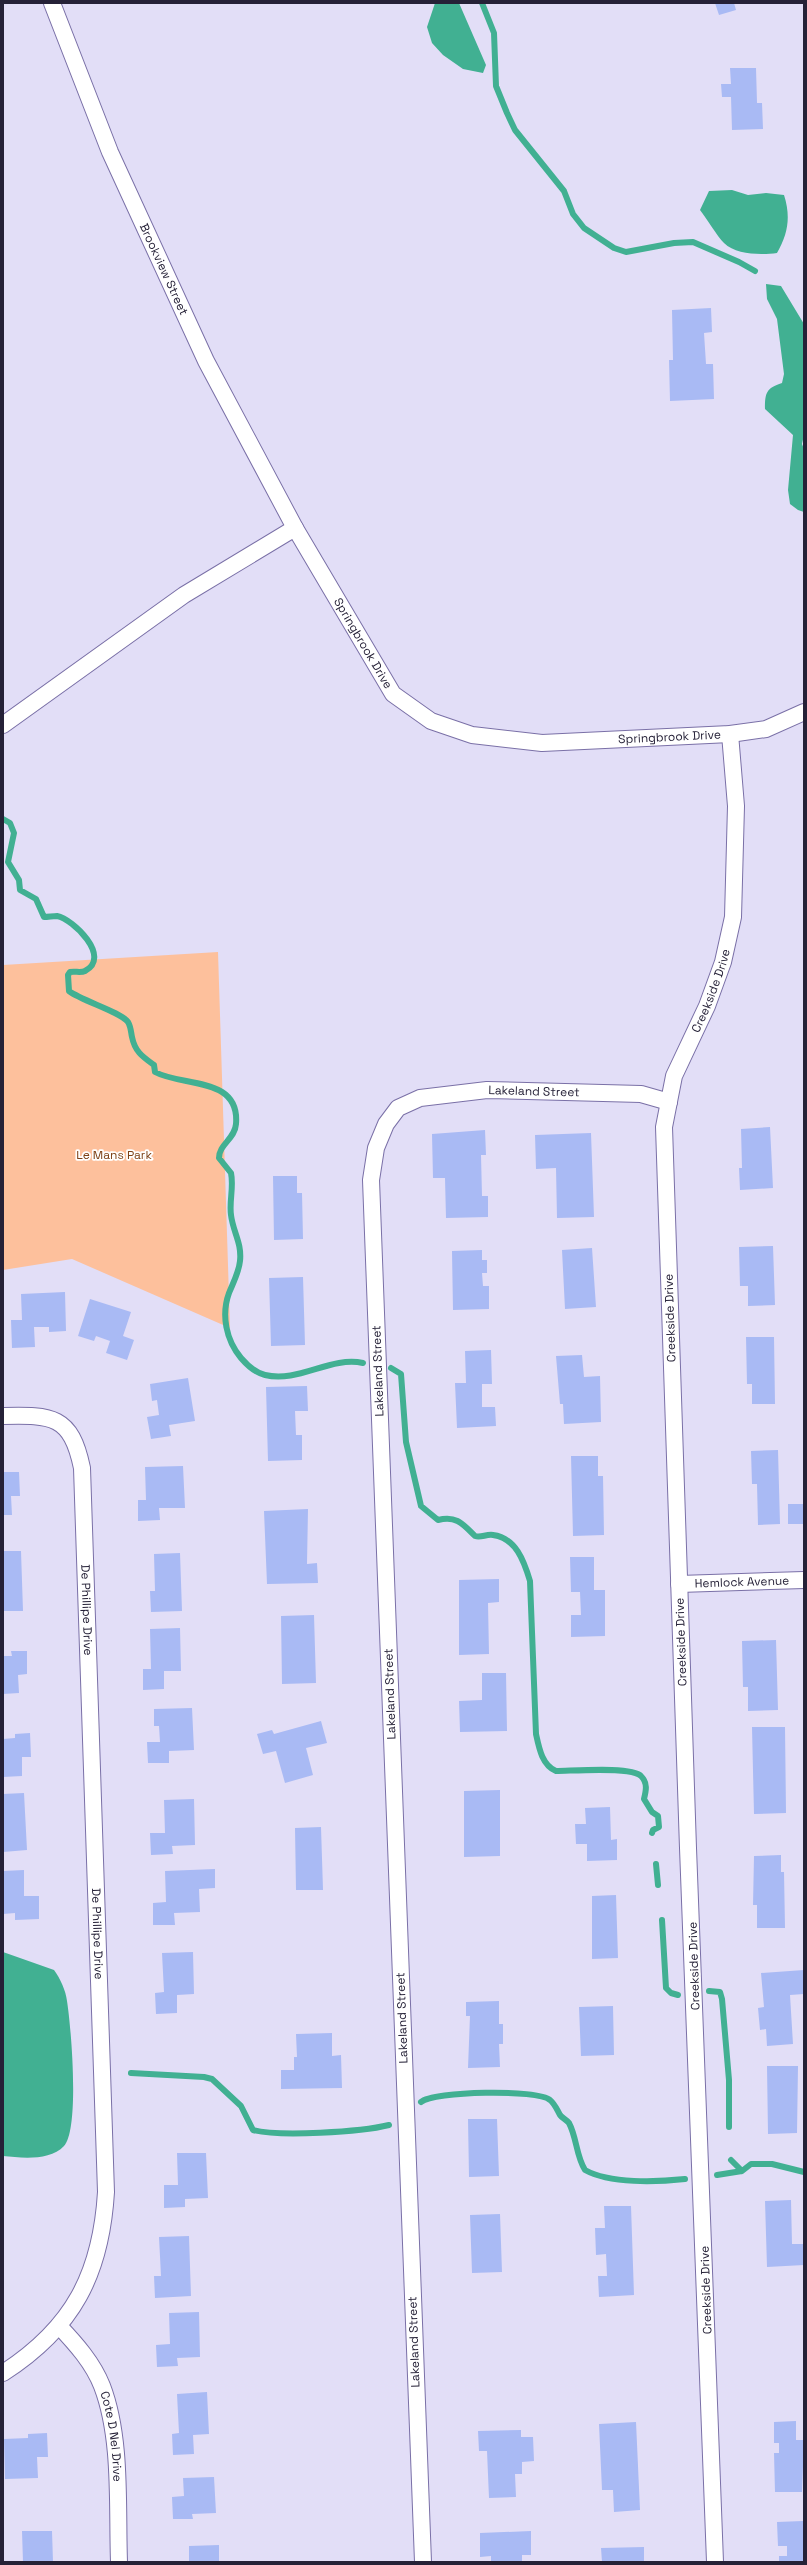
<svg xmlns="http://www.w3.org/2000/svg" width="807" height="2565" font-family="'Space Grotesk',sans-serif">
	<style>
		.green { fill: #fdc09c }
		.water { fill: #41b092 }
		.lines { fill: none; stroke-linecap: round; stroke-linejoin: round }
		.stream { stroke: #41b092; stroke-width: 6 }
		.building { fill: #a9baf4 }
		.minor-casing { stroke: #7a70a7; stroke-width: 18 }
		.minor { stroke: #fff; stroke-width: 16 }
		.labels { text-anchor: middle; stroke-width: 3.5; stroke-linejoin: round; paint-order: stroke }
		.street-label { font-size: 12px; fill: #252137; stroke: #fff }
		.park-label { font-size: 12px; fill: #7d4015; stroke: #fff }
	</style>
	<rect width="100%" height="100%" fill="#e2def7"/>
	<path class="green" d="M218,952L230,1328L72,1259L3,1270V965Z"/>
	<path class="water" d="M435,3H459L486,65L483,73L463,69L443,55L432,43L427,27Z
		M732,190L748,195L766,193L784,195C791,217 788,234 777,253C761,255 736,255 724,243C717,236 707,219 700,210L709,191Z
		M766,284L781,286L804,324V435L802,444L804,449V512L798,510L790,504L788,490L793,435L765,409C765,393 766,388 782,383L784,374L777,319L767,299Z
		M3,1952L54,1970C60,1978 66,1991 67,2001C71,2026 80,2128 64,2146C50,2161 22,2158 3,2156Z"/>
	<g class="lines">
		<path class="stream" d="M482,3L494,33L496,86L507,113L515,130L564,191L573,214L584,228L614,248L626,252L674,243L693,242L739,262L755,271
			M3,819L10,823L14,833L8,862L19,880L20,890L36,899L44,917C48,917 53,916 57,916C73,919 112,957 85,971C81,973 75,971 70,972L68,975L69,991C82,1001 121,1012 128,1022C131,1027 131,1033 132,1037C135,1052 143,1057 154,1065L155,1072C182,1087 240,1076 236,1124C235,1139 219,1144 219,1158L231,1173C234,1187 229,1201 231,1215C233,1232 242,1243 240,1261C239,1272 233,1283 229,1293C221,1315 226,1340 241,1358C247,1365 256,1373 265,1375C299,1383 330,1356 363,1363
			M391,1368L401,1374L406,1442L421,1506L438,1520C456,1515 463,1524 475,1536C481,1538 486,1534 493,1535C516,1538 524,1561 530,1581L536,1734C539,1748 542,1765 556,1771C572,1771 632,1766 641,1776C648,1783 646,1791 644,1799L652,1812L658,1816L659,1827L653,1830L652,1833
			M656,1864L658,1885
			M662,1920L666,1988L671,1993L678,1995
			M709,1991L720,1992L722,1999L729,2080V2127
			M131,2073L204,2077L212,2079L241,2106L253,2130C279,2137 361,2132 389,2125
			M421,2102C433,2091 538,2089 550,2100C555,2104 557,2110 560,2115C562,2118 567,2120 569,2123C577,2138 576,2156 585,2170C610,2184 657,2182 685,2179
			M731,2160L742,2171
			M717,2175L742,2171L751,2164H772L804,2172"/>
	</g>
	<path class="building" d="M715,3H734L736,10L719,15Z
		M730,68H756L757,103H762L763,129L732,130L731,97H722L721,84H731Z
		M711,308L712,332L704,333L706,364H713L714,399L670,401L669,360H673L672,310Z
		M770,1127L773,1188L740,1190L739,1168H742L741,1129Z
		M485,1130L486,1155H481L482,1196H488V1217L446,1218L445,1178H433L432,1134Z
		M591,1133L594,1217L557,1218L556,1168L536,1169L535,1135Z
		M273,1176H297V1193H302L303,1239L274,1240Z
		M773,1246L775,1305L748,1306V1286H740L739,1247Z
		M592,1248L596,1307L565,1309L562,1250Z
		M482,1250V1260H487V1273H482L483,1286H489V1309L453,1310L452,1251Z
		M303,1277L305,1345L271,1346L269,1278Z
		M65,1292L66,1331L49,1332V1327H34L35,1347L12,1348L11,1320H22L21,1294Z
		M90,1299L131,1312L123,1336L134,1340L127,1360L106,1353L110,1341L96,1336L94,1341L78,1336Z
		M746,1337H774L775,1404H752V1384H747Z
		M491,1350L492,1384H482V1407H495L496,1426L457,1428L455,1383H466L465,1351Z
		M582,1355L584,1377L600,1376L601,1422L564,1424L563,1404H560L556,1356Z
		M188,1378L195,1421L169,1425L171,1436L151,1439L147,1417L159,1415L157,1400L152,1401L150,1384Z
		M307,1386L308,1411H295L296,1435H302V1460L268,1461L266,1387Z
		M778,1450L780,1524L758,1525L757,1484H752L751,1451Z
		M571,1456H598V1476H603L604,1535L573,1536Z
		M183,1466L185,1508H159L160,1520L138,1521V1500H146L145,1467Z
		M4,1472H19L20,1496H11L12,1515H3Z
		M788,1504H804V1524H788Z
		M308,1509L307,1564L317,1563L318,1583L267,1584L264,1511Z
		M3,1551H21L23,1611H3Z
		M180,1553L182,1611L151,1612L150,1591H155L154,1554Z
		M570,1557H594V1590H605V1636L571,1637V1615H581L580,1592H571Z
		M499,1579V1602L488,1603L489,1654L459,1655V1580Z
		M314,1615L316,1683L282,1684L281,1616Z
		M180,1628L181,1671H164V1689L143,1690V1669H151L150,1629Z
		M776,1640L778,1710L748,1711V1687H743L742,1641Z
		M11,1651H27V1674L18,1675L19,1693L3,1694V1656H12Z
		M482,1673H506L507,1731L460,1732L459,1701L482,1700Z
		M192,1708L194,1750L169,1751V1763H148L147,1742H160L159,1726H154V1709Z
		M321,1721L327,1743L306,1748L313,1775L285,1783L276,1751L263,1754L257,1734L272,1730L274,1734Z
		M752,1727H785L786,1813L754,1814Z
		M30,1733L31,1757H22V1776L3,1777V1739L15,1738V1734Z
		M500,1790V1856L464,1857V1791Z
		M24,1793L27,1850L3,1852V1794Z
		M194,1799L195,1845L172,1846L173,1854L151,1855L150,1833H165L164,1800Z
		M610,1807L611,1840L617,1839V1860L587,1861V1844H576L575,1824H586L585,1808Z
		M321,1827L323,1890H296L295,1828Z
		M781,1855V1872H784L785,1928H757V1905H753L754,1856Z
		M215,1869V1888L199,1889L200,1912L174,1913L175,1925H153V1903L166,1902L165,1871Z
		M24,1870V1896H39V1919L15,1920V1913L3,1914V1871Z
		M616,1895L618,1958L592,1959V1896Z
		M193,1952L194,1994L177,1995V2013L156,2014L155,1993L164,1992L162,1953Z
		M804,1970V1994L790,1995L793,2044L767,2046L766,2029L760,2030L758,2008L764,2007L761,1973Z
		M499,2001V2024H503V2044H499L500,2067L468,2068L470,2016H466V2002Z
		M613,2006L614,2055L581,2056L579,2007Z
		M332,2033V2056L341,2055L342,2088L281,2089V2070H294V2057H297L296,2034Z
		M767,2066H798L797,2133L768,2134Z
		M468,2119H497L499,2176L469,2177Z
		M177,2153H206L208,2198L185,2199V2207L164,2208V2185H178Z
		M791,2200L792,2244H804V2265L767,2267L765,2201Z
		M604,2206H631L634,2295L599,2297L598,2276H607L606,2254L596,2255L595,2228H605Z
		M500,2214L502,2272L472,2273L470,2215Z
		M189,2236L191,2296L155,2298L154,2276H161L159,2237Z
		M199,2312L200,2357L177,2358L178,2366L157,2367L156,2345L170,2344L169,2313Z
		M207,2392L209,2434L193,2435L194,2454L173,2455L172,2434L179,2433L177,2394Z
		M796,2421V2440H804L802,2492H775L774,2453H779V2443H774V2422Z
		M636,2422L640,2510L614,2512L613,2490H602L599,2424Z
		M521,2430V2437H533L534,2461L522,2462V2474H515L516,2497L489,2498L487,2451H479L478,2431Z
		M47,2433L48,2457H37L38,2478L5,2479L4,2439L28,2438V2434Z
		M214,2477L216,2513L192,2514L193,2519H173L172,2497L184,2496L183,2478Z
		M803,2521L804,2562H779V2556H787V2546H778L777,2522Z
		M22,2531H52L53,2562H23Z
		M531,2531V2555H522V2562H491V2556L480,2557V2533Z
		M219,2545V2562H189V2546Z
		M644,2547V2562H602L601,2548Z"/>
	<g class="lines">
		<g class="minor-casing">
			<g id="minor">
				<path id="s1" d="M52,3L110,152L206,361L295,528L393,694L431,721L472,735L542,743L730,734L766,729L804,712"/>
				<path d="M3,725L184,595L295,528"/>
				<path id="s2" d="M3,1416C52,1415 71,1415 82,1468L106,2192C101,2274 73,2328 3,2373"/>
				<path id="s3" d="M679,1584L804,1580"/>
				<path id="s4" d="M59,2326C76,2344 93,2363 102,2386C122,2438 117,2506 119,2562"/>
				<path id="s5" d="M423,2562L371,1180L376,1148L386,1124L398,1108L420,1098L487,1090L641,1094L669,1102"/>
				<path id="s6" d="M715,2562L688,1848L664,1127L674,1076L707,1006L723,962L733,917L736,806L730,734"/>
			</g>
		</g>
		<use href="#minor" class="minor"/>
	</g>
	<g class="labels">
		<g class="street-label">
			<text dy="4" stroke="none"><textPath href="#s1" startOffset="289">Brookview Street</textPath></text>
			<text dy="4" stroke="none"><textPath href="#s1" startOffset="713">Springbrook Drive</textPath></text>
			<text dy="4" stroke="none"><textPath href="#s1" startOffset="1060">Springbrook Drive</textPath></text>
			<text dy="4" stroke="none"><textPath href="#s6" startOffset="1581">Creekside Drive</textPath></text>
			<text dy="4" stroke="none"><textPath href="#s5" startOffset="1600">Lakeland Street</textPath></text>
			<text transform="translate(670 1318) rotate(-92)" y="4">Creekside Drive</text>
			<text transform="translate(378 1371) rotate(-92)" y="4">Lakeland Street</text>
			<text dy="4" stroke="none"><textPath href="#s3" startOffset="63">Hemlock Avenue</textPath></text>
			<text dy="4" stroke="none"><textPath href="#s2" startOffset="251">De Phillipe Drive</textPath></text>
			<text transform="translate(681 1642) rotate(-92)" y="4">Creekside Drive</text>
			<text transform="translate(390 1694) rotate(-92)" y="4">Lakeland Street</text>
			<text dy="4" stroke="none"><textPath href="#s2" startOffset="575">De Phillipe Drive</textPath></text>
			<text transform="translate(694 1966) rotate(-92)" y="4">Creekside Drive</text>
			<text transform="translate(402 2018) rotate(-92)" y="4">Lakeland Street</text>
			<text transform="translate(706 2290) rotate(-92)" y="4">Creekside Drive</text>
			<text transform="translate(414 2342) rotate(-92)" y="4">Lakeland Street</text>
			<text dy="4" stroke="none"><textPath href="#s4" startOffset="126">Cote D Nel Drive</textPath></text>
		</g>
		<g class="park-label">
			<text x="114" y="1159">Le Mans Park</text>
		</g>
	</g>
	<rect width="807" height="2565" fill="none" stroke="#252137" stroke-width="8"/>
</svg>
